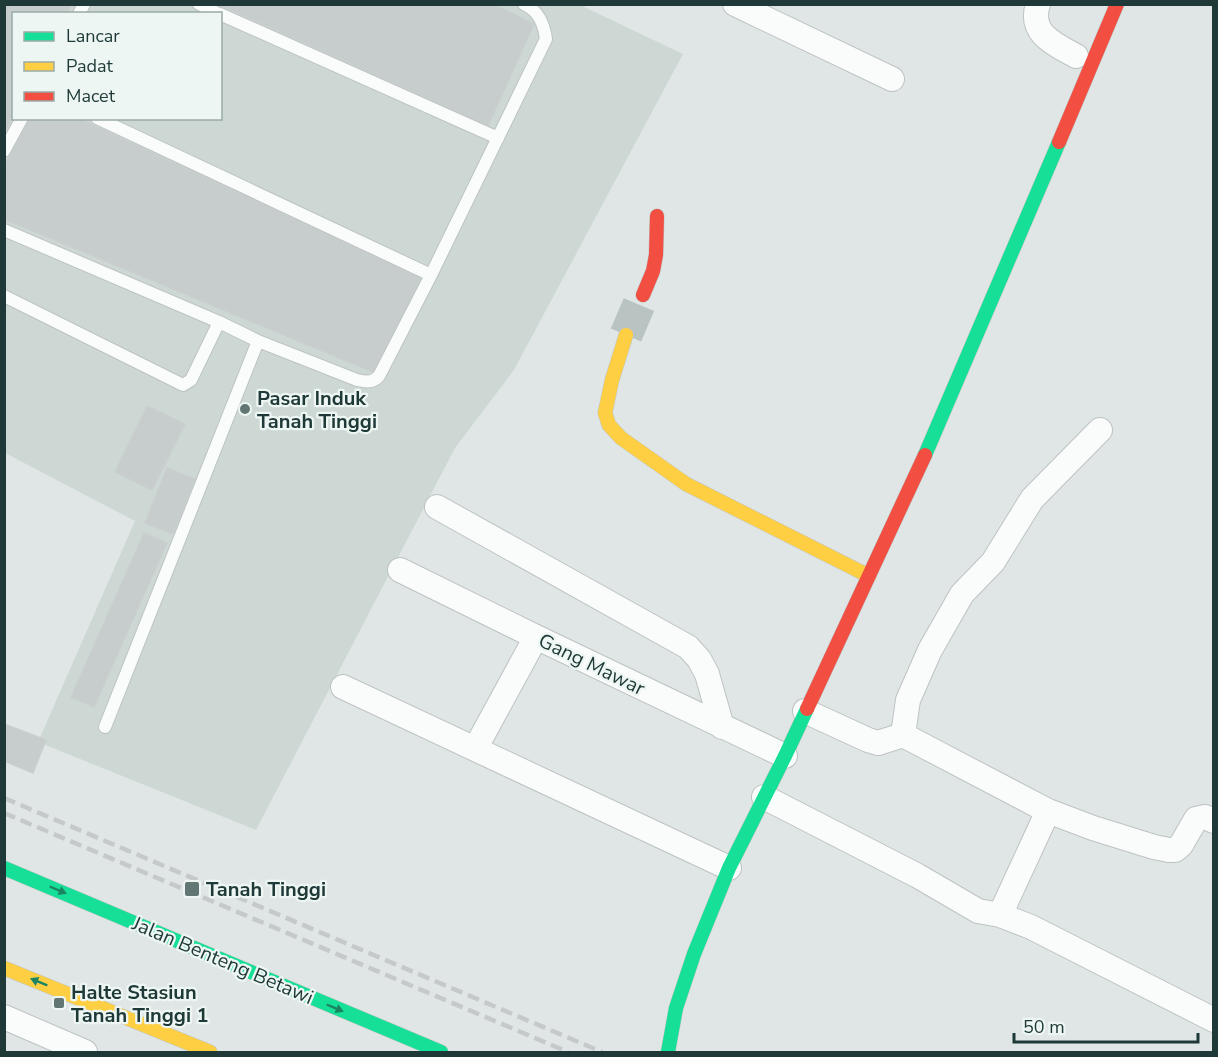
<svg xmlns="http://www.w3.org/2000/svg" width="1218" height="1057" font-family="'Nunito Sans',sans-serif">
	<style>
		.built { fill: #cdd8d5; fill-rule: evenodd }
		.building { fill: #c7cdcc; stroke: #c9cfce; stroke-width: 1.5 }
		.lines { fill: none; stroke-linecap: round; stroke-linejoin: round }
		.secondary-tunnel { stroke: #b9c3c2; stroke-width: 33; stroke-dasharray: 33 16; stroke-linecap: butt }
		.lane-casing { stroke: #bdc3c2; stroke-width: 14 }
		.street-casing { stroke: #bdc3c2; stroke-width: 26 }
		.fast-casing { stroke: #bcc4c2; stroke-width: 15 }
		.slow-casing { stroke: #bcc4c2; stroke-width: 15 }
		.jam-casing { stroke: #bcc4c2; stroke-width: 15 }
		.lane { stroke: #fafbfb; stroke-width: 12 }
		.street { stroke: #fafbfb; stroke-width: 24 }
		.fast { stroke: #16e098; stroke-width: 14 }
		.slow { stroke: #ffcf43; stroke-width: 14 }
		.jam { stroke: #f24e42; stroke-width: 14 }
		.rail { stroke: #c5c9c9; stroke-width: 4.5; stroke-dasharray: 12 6; stroke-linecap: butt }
		.oneway { fill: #1a8463 }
		.poi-dot { fill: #627674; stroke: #edf6f3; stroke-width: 2 }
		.labels { text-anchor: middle; stroke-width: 4.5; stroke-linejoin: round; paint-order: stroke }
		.poi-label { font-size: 20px; font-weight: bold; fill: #1e3937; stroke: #edf6f3; text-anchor: start }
		.street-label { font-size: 20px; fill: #1e3937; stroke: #edf6f3 }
	</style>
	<rect width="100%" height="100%" fill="#e0e6e5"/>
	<path class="built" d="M4,5H580L683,54L514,370L455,448L256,830L38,742L135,521L5,453ZM14,14H220V118H14Z"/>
	<path class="building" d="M4,4H71L66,14H14V115L4,132Z
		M218,4H493L534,24L488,126Z
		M30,118H78L422,278L373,372L4,219V167Z
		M147,406L185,424L152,490L115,472Z
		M167,468L195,479L173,534L145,523Z
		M144,533L167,543L94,707L71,697Z
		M4,724L46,740L33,773L4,761Z"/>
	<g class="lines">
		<path class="secondary-tunnel" d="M626,335L643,295"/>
		<g class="lane-casing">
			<path id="lane" d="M199,4L219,14
				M79,14L84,4
				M220,14L498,138
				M97,118L431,275
				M4,151L22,118
				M4,230L219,322L258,341L357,380C366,382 373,383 379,376L431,275L546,39C544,24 539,11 524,4
				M4,296L183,385L191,380L219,322
				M105,727L258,341"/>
		</g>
		<g class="street-casing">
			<path id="street" d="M735,4L892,79
				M1038,4C1028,34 1056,45 1076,56
				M437,507L688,647L699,659L707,674L722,727
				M400,570L536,637L785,756
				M343,687L729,868
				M805,711L868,740L878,743L903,735L1048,811L1093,828L1154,847L1169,850H1175L1181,845L1196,819L1205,817L1214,821
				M903,735L908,700L930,650L962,594L993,562L1032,499L1100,430
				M475,749L536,637
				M764,797L918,876L978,911L1000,915L1031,927L1214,1020
				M1000,915L1048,811
				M4,1017L85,1052"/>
		</g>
		<g class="fast-casing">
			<path id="fast" d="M925,455L1059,142
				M4,868L441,1052
				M668,1052L676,1008L694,954L729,868L785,756L807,709"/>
		</g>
		<g class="slow-casing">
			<path id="slow" d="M626,335L612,380L605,413L609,425L621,438L686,484L869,576
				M4,968L210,1052"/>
		</g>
		<g class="jam-casing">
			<path id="jam" d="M1059,142L1117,4
				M643,295L653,271L656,255L657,216
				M807,709L925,455"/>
		</g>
		<use href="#lane" class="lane"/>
		<use href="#street" class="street"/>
		<use href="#fast" class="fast"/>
		<use href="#slow" class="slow"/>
		<use href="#jam" class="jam"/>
		<path class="rail" d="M4,798L602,1052
			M4,813L568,1052"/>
	</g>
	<defs><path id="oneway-solid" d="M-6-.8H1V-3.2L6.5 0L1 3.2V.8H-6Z" transform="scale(1.5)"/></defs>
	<g class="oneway">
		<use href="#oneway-solid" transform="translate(58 890) rotate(23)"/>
		<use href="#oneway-solid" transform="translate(39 982) rotate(-158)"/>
		<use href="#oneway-solid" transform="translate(335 1008) rotate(23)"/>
	</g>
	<g class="poi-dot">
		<circle cx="245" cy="409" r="6"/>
		<rect x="184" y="881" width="16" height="16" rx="3"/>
		<rect x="53" y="997" width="12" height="12" rx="3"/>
	</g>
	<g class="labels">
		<g class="poi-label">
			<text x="257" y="405">Pasar Induk<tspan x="257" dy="23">Tanah Tinggi</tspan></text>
			<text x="206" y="896">Tanah Tinggi</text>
			<text x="71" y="999">Halte Stasiun<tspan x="71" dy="23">Tanah Tinggi 1</tspan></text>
		</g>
		<g class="street-label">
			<text transform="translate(592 664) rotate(26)" y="7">Gang Mawar</text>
			<text transform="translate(223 960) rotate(23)" y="7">Jalan Benteng Betawi</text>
		</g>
	</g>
	<rect width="1218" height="1057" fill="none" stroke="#1e3937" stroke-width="12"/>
	<rect x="12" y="12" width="210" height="108" fill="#edf6f3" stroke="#9aaaa8" stroke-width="1.5"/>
	<rect x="24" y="32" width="30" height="9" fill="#16e098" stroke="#9aaaa8" stroke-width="1.5"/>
	<text x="66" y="42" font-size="18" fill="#1e3937">Lancar</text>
	<rect x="24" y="62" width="30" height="9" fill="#ffcf43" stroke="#9aaaa8" stroke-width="1.5"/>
	<text x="66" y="72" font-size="18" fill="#1e3937">Padat</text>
	<rect x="24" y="92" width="30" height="9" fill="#f24e42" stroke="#9aaaa8" stroke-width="1.5"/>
	<text x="66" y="102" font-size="18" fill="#1e3937">Macet</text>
	<path d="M1014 1033v9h184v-9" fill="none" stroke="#1e3937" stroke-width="3"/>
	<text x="1023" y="1033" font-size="18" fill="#1e3937" stroke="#edf6f3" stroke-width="4.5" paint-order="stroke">50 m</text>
</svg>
